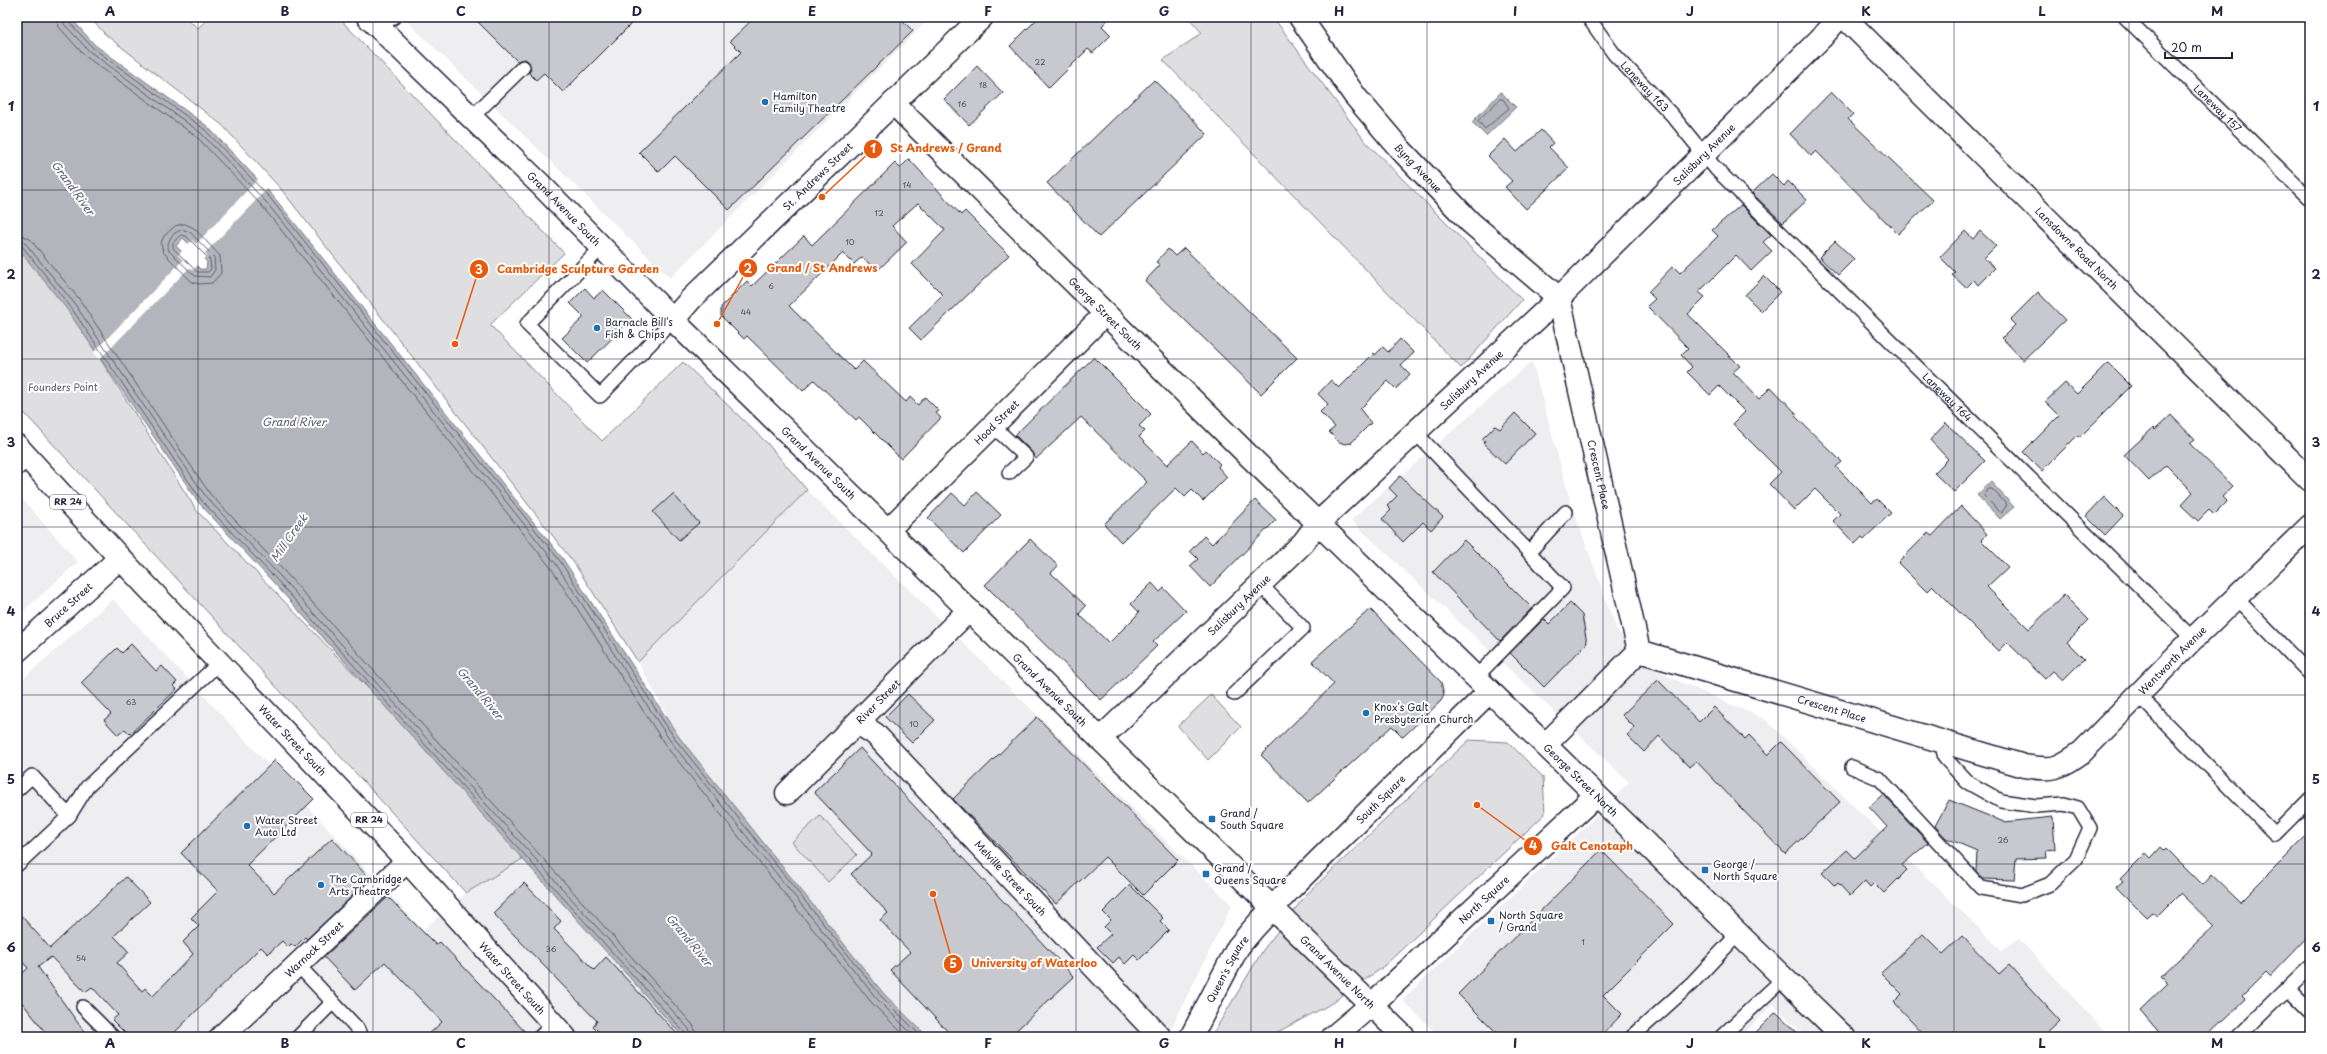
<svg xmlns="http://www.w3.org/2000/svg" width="2327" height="1054" font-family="'Playpen Sans',sans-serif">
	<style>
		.built { fill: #eeeef1 }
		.green { fill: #dfdfe2; stroke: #80808e }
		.water { fill: #b4b4bc; stroke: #7a7a88; fill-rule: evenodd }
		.pier { fill: #fff }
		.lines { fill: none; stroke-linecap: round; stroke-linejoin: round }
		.shore { stroke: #5c5c6f; stroke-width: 1 }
		.building { fill: #c8c8cf; stroke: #22223b }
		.service-casing { stroke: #22223b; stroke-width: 16 }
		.minor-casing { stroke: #22223b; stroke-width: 25 }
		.tertiary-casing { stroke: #22223b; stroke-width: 25 }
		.secondary-casing { stroke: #22223b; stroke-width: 25 }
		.primary-casing { stroke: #22223b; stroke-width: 25 }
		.service { stroke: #fff; stroke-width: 13 }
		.minor { stroke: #fff; stroke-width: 22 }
		.tertiary { stroke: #fff; stroke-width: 22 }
		.secondary { stroke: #fff; stroke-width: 22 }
		.primary { stroke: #fff; stroke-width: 22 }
		.grid { fill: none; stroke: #22223b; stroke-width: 1; stroke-opacity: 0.55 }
		.poi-dot { fill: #1f6fb2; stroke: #fff; stroke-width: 1.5 }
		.labels { text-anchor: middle; stroke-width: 4; stroke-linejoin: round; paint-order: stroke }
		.number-label { font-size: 8px; fill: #4c4c60 }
		.shield { fill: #fff; stroke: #646476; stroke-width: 1 }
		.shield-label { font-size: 9px; font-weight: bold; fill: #22223b }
		.street-label { font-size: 10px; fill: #22223b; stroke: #fff }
		.poi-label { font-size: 10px; fill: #22223b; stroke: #fff; text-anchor: start }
		.park-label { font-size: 10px; fill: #5b5b6d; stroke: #fff }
		.water-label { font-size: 11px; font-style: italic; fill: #5c5c6f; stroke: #fff }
		.leader { fill: none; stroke: #e8590c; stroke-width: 1.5 }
		.callout-dot { fill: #e8590c; stroke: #fff; stroke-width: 1.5 }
		.mark-label { font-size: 12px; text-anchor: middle; font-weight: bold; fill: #fff }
		.callout-label { font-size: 11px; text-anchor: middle; font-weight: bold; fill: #e8590c; stroke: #fff; stroke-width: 4; stroke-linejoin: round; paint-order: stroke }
		.neatline { fill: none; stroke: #22223b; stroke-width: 1.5 }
		.grid-label { font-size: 13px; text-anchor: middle; font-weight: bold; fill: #22223b }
	</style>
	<rect width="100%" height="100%" fill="#fff"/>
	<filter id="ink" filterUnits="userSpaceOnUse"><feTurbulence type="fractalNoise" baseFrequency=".025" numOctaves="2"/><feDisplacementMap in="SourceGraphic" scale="8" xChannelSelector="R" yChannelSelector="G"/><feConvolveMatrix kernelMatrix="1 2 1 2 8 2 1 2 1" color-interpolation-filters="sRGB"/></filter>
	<g filter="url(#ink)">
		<path class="built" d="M403,17H931L670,278Z
			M1532,361L1570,500L1617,631L1665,675L1766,720L2002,951L2019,939L2110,1037H1807L1773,1004L1741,1037H1440L1402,1000L1584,828L1629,782L1351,520Z
			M807,490L1232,905L1167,1037H928L884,994L679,737L638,662Z
			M17,493L78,562L17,617Z
			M113,599L423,930L466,893L529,855L686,1037H17V684Z"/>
		<path class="green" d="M89,17H184L198,28L210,17H338L564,253L490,325L602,441L683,362L767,443L807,490L638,662L574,563L281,189L222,125L106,35Z
			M1188,17H1273L1365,141L1522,300L1461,368L1163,60L1202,33Z
			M17,243L60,296L197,511L529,855L466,893L17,405Z
			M1211,695L1241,727L1208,760L1178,726Z
			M1469,740L1508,742L1543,777L1545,814L1382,968L1327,1006L1268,1037H1211L1263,950L1306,895Z
			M820,816L857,855L828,882L792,842Z"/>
		<path class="water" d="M17,17H70L95,45L207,126L273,196L563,559L679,737L884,994L928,1037H683L272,581L199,503L66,308L17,247ZM183,238L207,262L206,269H200L176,246Z
			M1501,92L1516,107L1486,136L1472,122Z
			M1991,482L2014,507L2000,519L1977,495Z"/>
		<path class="pier" d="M259,178L268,188L205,253L207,255L202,261L187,245L192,240L196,244Z
			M183,250L198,265L193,270L189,268L99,360L94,352L183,260L178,255Z"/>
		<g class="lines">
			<path class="shore" d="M56,17L59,27L85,56L197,137L262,206L551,568L666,746L872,1003L906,1037
				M62,17L64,24L89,51L201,133L266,202L556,564L671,742L877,999L915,1037
				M67,17L68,21L93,48L204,129L270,198L560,561L675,739L881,996L922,1037
				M1500,99H1503L1509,108L1485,129L1478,121Z
				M185,224L194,228L220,256L221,273L212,283L199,284L192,282L163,252L161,243L164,236L175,226Z
				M184,230L190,232L214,257L215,270L210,277L195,276L169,251C165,241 174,230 184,230Z
				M17,233L30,239L79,299L210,494L284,571L693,1025L697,1037
				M181,235L186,236L210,260L211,269L208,272H197L173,248V243Z
				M17,239L25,243L74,303L206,497L279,575L689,1029L691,1037
				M17,244L22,246L70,306L202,501L275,578L685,1033L686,1037
				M1989,489H1992L2007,505L2001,513L1984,496Z"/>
		</g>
		<path class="building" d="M473,17H638L563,92L544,73L536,80L529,73L531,69L529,62L525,59L517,61Z
			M755,17H899L913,31L729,210L675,156L659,172L639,152L741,52L730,41Z
			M1039,17H1110L1102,26L1111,35L1093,53L1088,49L1049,88L1010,46Z
			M977,66L1003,93L969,125L944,99Z
			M1154,80L1207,134L1099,237L1047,183Z
			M1831,92L1853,114L1848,119L1933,200L1898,234L1816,151L1811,156L1790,134Z
			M1541,130L1553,143L1549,147L1569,168L1526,209L1505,187L1512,181L1488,156L1505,139L1517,152Z
			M909,159L961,215L965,211L1009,255L921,340L909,328L943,295L912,264L945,230L918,203L892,226L907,242L877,271L862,257L854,264L843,253L789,306L854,370L863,361L906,402L910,397L918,405L925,397L939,411L936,413L941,418L901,459L859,417L856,420L814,380L803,391L747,336L744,339L721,316V307L747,281L752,286L804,236L812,245L895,163L900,168Z
			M1772,174L1784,186L1788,181L1807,200L1783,223L1752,193Z
			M1741,205L1771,235L1763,242L1772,251L1751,271L1736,255L1699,292L1705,297L1688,314L1740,366L1733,372L1759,399L1771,387L1797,414L1795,416L1842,462L1836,467L1872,503L1877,499L1891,513L1864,539L1862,537L1855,544L1833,521L1840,514L1815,489L1794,510L1769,484L1781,472L1733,424L1745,412L1719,386L1710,395L1687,372L1692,367L1681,355L1688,348L1647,306L1655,299L1648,292L1673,266L1680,273L1718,236L1712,230Z
			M1965,231L1973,239L1980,231L1996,246L1984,258L1995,268L1978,285L1974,280L1966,288L1952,275L1955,272L1940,257Z
			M1835,241L1854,259L1838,275L1819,257Z
			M1184,248L1297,358L1261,394L1145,281L1160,265L1156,262L1168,249L1175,256Z
			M1764,276L1780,292L1761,311L1745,295Z
			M585,288L594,298L603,290L632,319L587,363L562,338L584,317L570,303Z
			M2038,292L2065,320L2023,360L2002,338L2015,325L2010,320Z
			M1400,339L1414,353L1401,365L1410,374L1396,389L1388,381L1360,409L1371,423L1351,443L1345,444L1339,442L1329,432L1335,427L1320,412L1328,404L1318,394L1331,380L1339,388L1374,353L1375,355L1383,347L1388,352Z
			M1094,357L1151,414L1139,426L1145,431L1139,437L1167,465L1192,441L1203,453L1206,450L1220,464L1218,467L1227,477L1203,501L1192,490L1185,497L1176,488L1121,542L1104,524L1147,482L1081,417L1036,459L1031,451L1015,435Z
			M2108,363L2131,386L2080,437L2078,435L2042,471L2023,452L2059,416L2045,402L2065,383L2077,394Z
			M1515,413L1535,433L1505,464L1483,443L1485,441L1482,439L1495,426L1500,429Z
			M2171,415L2195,440L2190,444L2233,486L2222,497L2227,502L2214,515L2209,510L2198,521L2181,505L2193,492L2166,465L2149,481L2124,455L2153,428L2155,430Z
			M1946,423L1985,461L1954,492L1934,473L1948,459L1930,440Z
			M1400,476L1443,517L1431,530L1423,522L1403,542L1382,519L1391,510L1387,506L1397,496L1389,488Z
			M977,492L1001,515L964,553L928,518L952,493L965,505Z
			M673,494L699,523L679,540L653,512Z
			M2104,497L2123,516L2105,535L2086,516Z
			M1255,500L1276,520L1210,587L1190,566L1198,559L1190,551L1204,536L1212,544Z
			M1961,506L1987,534L1981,540L2008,567L1987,587L2029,629L2064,595L2089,620L2067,642L2084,659L2063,680L2053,671L2045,679L2007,642L1998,651L1933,586L1927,592L1898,563L1928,533L1932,536Z
			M1030,539L1058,566L1051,573L1086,606L1079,614L1109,643L1136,616L1139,612L1131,604L1152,583L1160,592L1164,588L1186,611L1153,642L1157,646L1101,700L985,585Z
			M1464,540L1532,608L1500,641L1433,572Z
			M1570,603L1582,615L1587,643L1544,687L1510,653L1544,619L1549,624Z
			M1370,609L1441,682L1444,695L1441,701L1403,737L1392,726L1308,803L1261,755L1334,684L1312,661Z
			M131,644L156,671L162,666L177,682L173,686L177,689L130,734L125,729L118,735L104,720L111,714L81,683L117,648L122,653Z
			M1658,680L1699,722L1714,707L1745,739L1749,735L1768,755L1781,742L1840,802L1785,854L1696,761L1689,767L1659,736L1644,752L1627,735L1635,728L1622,715Z
			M908,694L935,720L912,743L885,717Z
			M1037,717L1178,860L1143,895L1105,857L1056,904L953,799Z
			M860,748L1074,977L1009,1037H953L890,970L910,952L880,920L888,913L851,874L872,854L814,792Z
			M275,760L314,799L247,865L274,893L332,838L370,879L307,939L305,937L295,947L291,944L288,947L282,941L268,954L261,947L170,1037H129L112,1020L118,1015L92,987L85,992L51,957L38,967L88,1037H49L17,996V979L28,968L17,956V911L50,948L126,877L150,902L114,936L129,952L117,963L142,991L145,988L153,996L193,954L183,942L199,926L191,918L218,891L181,853Z
			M1883,794L1928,843L1902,865L1907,870L1884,893L1874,883L1870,887L1865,881L1850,896L1838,883L1835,886L1822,873L1847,850L1855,858L1887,827L1869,807Z
			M1949,800L2004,822L2053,817L2055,849L2046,850L2047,858L2016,859L2014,880L1983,879L1976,871L1977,851L1946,838L1935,826Z
			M2310,832V934L2270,976L2266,972L2242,996L2245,999L2205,1037H2163L2140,1010L2168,983L2161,976L2214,926L2180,893L2157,916L2152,912L2146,917L2116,887L2123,881L2120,879L2146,853L2151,858L2161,847L2164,850L2166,848L2203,885L2212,875L2240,902Z
			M1601,850L1674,924L1603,995L1622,1014L1600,1037H1501L1458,994Z
			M524,883L561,921L554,929L594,970L606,957L680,1037H604L593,1026L597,1021L493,913Z
			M1130,885L1163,918L1160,921L1169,930L1139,960L1134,955L1125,964L1119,957L1113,963L1097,947L1111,934L1104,927L1111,920L1103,912Z
			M388,897L436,945L440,942L530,1037H426L442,1022L385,962L355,990L324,957Z
			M1923,934L1943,954L1962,936L1999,974L2009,965L2060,1021L2043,1037H1927L1894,1002L1902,994L1881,973Z
			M1776,1012L1802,1037H1751Z"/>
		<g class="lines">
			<g class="service-casing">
				<g id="service">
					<path id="s1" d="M1588,17L1614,54L1672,115L1716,169L2193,639"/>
					<path id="s2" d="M2125,17L2310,199"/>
					<path d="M378,27L394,17"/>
					<path d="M472,117L523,67"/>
					<path d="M602,247L527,324L600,396L673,320"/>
					<path d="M993,426L1026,457L1009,473"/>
					<path d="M1415,432L1563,588L1476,677"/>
					<path d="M17,469L29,459"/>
					<path d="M1530,551L1566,512"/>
					<path d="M2236,598L2310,674"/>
					<path d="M1234,694L1303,628L1260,584"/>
					<path d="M2138,695L2275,834L2310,799"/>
					<path d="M1852,767L1880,779L1981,888L2022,895L2050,884L2076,859L2090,828L2078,808L2064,804L2036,806L2001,801L1967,782L1945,758L1941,741"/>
					<path d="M17,790L32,776L69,816"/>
					<path d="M17,865L69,816L87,787L219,663"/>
					<path d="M297,964L357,1028L361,1037"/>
					<path d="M2287,989L2310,967"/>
					<path d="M83,1007L113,1037"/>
					<path d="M298,1037L333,1002"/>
					<path d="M540,1037L553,1024"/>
					<path d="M1632,1037L1692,983L1738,934"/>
					<path d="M1721,1037L1784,978"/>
					<path d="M2238,1037L2287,989L2310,1012"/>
				</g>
			</g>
			<g class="minor-casing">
				<g id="minor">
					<path id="s3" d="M1300,17L1355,96L1400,149L1470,222L1559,298"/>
					<path id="s4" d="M1844,17L2310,480"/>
					<path id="s5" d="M1559,298L1639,651"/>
					<path id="s6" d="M888,530L1105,314"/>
					<path id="s7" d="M17,651L120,558"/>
					<path id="s8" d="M1639,651L2024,766C2053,771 2058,769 2082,752L2193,639L2310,526"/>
					<path id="s9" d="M858,723L875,734L1160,1037"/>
					<path id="s10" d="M1100,739L1303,543L1318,523L1559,298L1821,38L1839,17"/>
					<path d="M1545,745L1639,651"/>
					<path id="s11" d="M787,793L969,610"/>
					<path id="s12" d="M221,1037L407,861"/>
				</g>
			</g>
			<g class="tertiary-casing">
				<g id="tertiary">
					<path id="s13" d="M673,320L1404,1037"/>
					<path id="s14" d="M1191,1037L1238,947L1254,928L1291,888L1490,691"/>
					<path id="s15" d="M1333,1037L1371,1005L1596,795"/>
				</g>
			</g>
			<g class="secondary-casing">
				<g id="secondary">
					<path id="s16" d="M368,17L540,184L673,320L691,299L982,17"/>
					<path id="s17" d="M893,103L1244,451L1844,1037"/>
				</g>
			</g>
			<g class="primary-casing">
				<g id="primary">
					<path id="s18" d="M17,446L120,558L407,861L565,1037"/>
				</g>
			</g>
			<use href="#service" class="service"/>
			<use href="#minor" class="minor"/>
			<use href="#tertiary" class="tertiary"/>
			<use href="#secondary" class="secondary"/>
			<use href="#primary" class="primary"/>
		</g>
	</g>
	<path class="grid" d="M198,17V1037M373,17V1037M549,17V1037M724,17V1037M900,17V1037M1076,17V1037M1251,17V1037M1427,17V1037M1603,17V1037M1778,17V1037M1954,17V1037M2129,17V1037M17,190H2310M17,359H2310M17,527H2310M17,695H2310M17,864H2310"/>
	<g class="poi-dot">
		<circle cx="765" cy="102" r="4"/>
		<circle cx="597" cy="328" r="4"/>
		<circle cx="1366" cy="713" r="4"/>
		<rect x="1208" y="815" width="8" height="8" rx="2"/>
		<circle cx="247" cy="826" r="4"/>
		<rect x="1701" y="866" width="8" height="8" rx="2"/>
		<rect x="1202" y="870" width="8" height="8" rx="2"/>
		<circle cx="321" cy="885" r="4"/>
		<rect x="1487" y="917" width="8" height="8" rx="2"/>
	</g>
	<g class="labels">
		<g class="number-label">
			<text x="1040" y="65">22</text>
			<text x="983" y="88">18</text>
			<text x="962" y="107">16</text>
			<text x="907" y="188">14</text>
			<text x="879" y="216">12</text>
			<text x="850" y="245">10</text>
			<text x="771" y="289">6</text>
			<text x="746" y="315">44</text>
			<text x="131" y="705">63</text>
			<text x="914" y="727">10</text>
			<text x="2003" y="843">26</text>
			<text x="1583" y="945">1</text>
			<text x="551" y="952">36</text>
			<text x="81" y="961">54</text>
		</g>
		<g class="shield">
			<rect x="50" y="495" width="36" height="14" rx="3"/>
			<rect x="351" y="813" width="36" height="14" rx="3"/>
		</g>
		<g class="shield-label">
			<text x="68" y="505">RR 24</text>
			<text x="369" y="823">RR 24</text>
		</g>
		<g class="street-label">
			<text dy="4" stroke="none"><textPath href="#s1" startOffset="90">Laneway 163</textPath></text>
			<text dy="4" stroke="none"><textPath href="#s2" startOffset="130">Laneway 157</textPath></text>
			<text dy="4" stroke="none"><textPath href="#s10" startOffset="841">Salisbury Avenue</textPath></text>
			<text dy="4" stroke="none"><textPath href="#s3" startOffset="192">Byng Avenue</textPath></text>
			<text dy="4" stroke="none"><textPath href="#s16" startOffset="634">St. Andrews Street</textPath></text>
			<text dy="4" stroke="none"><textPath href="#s16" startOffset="274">Grand Avenue South</textPath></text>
			<text dy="4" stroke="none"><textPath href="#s4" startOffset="328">Lansdowne Road North</textPath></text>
			<text dy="4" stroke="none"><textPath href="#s17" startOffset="299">George Street South</textPath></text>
			<text dy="4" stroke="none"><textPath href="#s10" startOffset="517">Salisbury Avenue</textPath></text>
			<text dy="4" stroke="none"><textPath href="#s1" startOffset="524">Laneway 164</textPath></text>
			<text dy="4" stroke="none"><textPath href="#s6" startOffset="153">Hood Street</textPath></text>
			<text dy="4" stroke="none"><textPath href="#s13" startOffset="204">Grand Avenue South</textPath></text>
			<text dy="4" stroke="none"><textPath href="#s5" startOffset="181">Crescent Place</textPath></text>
			<text dy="4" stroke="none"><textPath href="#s7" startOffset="69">Bruce Street</textPath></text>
			<text dy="4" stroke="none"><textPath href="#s10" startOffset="193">Salisbury Avenue</textPath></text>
			<text dy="4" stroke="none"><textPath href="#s8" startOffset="593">Wentworth Avenue</textPath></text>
			<text dy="4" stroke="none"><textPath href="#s13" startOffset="528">Grand Avenue South</textPath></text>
			<text dy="4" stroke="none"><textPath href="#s11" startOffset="129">River Street</textPath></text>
			<text dy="4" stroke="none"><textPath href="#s8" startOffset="201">Crescent Place</textPath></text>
			<text dy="4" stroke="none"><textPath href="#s18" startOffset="403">Water Street South</textPath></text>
			<text dy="4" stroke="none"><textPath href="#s17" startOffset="965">George Street North</textPath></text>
			<text dy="4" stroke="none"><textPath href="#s14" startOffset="307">South Square</textPath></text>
			<text dy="4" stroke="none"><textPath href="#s9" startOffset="218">Melville Street South</textPath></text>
			<text dy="4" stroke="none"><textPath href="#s15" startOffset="204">North Square</textPath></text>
			<text dy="4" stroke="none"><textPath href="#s12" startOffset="128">Warnock Street</textPath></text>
			<text dy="4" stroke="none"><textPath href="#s14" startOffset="77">Queen's Square</textPath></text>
			<text dy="4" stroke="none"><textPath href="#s13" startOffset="931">Grand Avenue North</textPath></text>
			<text dy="4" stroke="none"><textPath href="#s18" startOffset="727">Water Street South</textPath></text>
		</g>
		<g class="poi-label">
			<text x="773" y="100">Hamilton<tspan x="773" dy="12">Family Theatre</tspan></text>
			<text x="605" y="326">Barnacle Bill's<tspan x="605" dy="12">Fish &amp; Chips</tspan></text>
			<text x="1374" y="711">Knox's Galt<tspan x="1374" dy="12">Presbyterian Church</tspan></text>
			<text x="1220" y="817">Grand /<tspan x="1220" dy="12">South Square</tspan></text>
			<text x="255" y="824">Water Street<tspan x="255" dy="12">Auto Ltd</tspan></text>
			<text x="1713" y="868">George /<tspan x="1713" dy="12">North Square</tspan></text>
			<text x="1214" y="872">Grand /<tspan x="1214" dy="12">Queens Square</tspan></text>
			<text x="329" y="883">The Cambridge<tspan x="329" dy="12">Arts Theatre</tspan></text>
			<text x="1499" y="919">North Square<tspan x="1499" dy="12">/ Grand</tspan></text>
		</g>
		<g class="park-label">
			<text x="63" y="391">Founders Point</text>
		</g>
		<g class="water-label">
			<text transform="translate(73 188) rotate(54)" y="4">Grand River</text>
			<text x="294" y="426">Grand River</text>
			<text transform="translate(289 538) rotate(-55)" y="4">Mill Creek</text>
			<text transform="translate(480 693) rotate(50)" y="4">Grand River</text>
			<text transform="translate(689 940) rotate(50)" y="4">Grand River</text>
		</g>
	</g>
	<path class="leader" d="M822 197L873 149M717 324L748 268M455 344L479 269M1477 805L1533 846M933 894L953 964"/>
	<g class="callout-dot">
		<circle cx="822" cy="197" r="4"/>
		<circle cx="717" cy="324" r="4"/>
		<circle cx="455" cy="344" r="4"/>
		<circle cx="1477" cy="805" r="4"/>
		<circle cx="933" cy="894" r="4"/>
		<circle cx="873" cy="149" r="10"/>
		<circle cx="748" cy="268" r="10"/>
		<circle cx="479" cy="269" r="10"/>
		<circle cx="1533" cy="846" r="10"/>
		<circle cx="953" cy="964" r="10"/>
	</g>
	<g class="mark-label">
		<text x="873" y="153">1</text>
		<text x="748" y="273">2</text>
		<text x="479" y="274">3</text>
		<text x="1533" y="850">4</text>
		<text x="953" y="968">5</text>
	</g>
	<g class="callout-label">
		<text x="946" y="152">St Andrews / Grand</text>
		<text x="822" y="272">Grand / St Andrews</text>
		<text x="578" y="273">Cambridge Sculpture Garden</text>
		<text x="1592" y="850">Galt Cenotaph</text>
		<text x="1034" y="967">University of Waterloo</text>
	</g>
	<rect width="2327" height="1054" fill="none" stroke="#fff" stroke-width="44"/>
	<path d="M2165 52v6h67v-6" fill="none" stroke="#22223b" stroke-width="2"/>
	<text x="2171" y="52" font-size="12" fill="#22223b" stroke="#ffffff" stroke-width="3" paint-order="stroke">20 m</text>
	<rect x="22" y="22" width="2283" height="1010" class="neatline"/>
	<g class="grid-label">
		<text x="110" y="16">A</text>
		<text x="285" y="16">B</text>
		<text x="461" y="16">C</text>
		<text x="637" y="16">D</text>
		<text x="812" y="16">E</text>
		<text x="988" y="16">F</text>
		<text x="1164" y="16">G</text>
		<text x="1339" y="16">H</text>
		<text x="1515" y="16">I</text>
		<text x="1690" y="16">J</text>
		<text x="1866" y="16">K</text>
		<text x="2042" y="16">L</text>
		<text x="2217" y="16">M</text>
		<text x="11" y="111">1</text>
		<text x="2316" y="111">1</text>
		<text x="11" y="279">2</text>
		<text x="2316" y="279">2</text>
		<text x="11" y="447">3</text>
		<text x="2316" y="447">3</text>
		<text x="11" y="616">4</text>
		<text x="2316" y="616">4</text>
		<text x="11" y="784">5</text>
		<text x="2316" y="784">5</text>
		<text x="11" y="952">6</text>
		<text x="2316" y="952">6</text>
		<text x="110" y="1048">A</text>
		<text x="285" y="1048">B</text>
		<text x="461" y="1048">C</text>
		<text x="637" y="1048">D</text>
		<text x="812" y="1048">E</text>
		<text x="988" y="1048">F</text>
		<text x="1164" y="1048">G</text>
		<text x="1339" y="1048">H</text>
		<text x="1515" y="1048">I</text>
		<text x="1690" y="1048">J</text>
		<text x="1866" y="1048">K</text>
		<text x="2042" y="1048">L</text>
		<text x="2217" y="1048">M</text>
	</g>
</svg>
